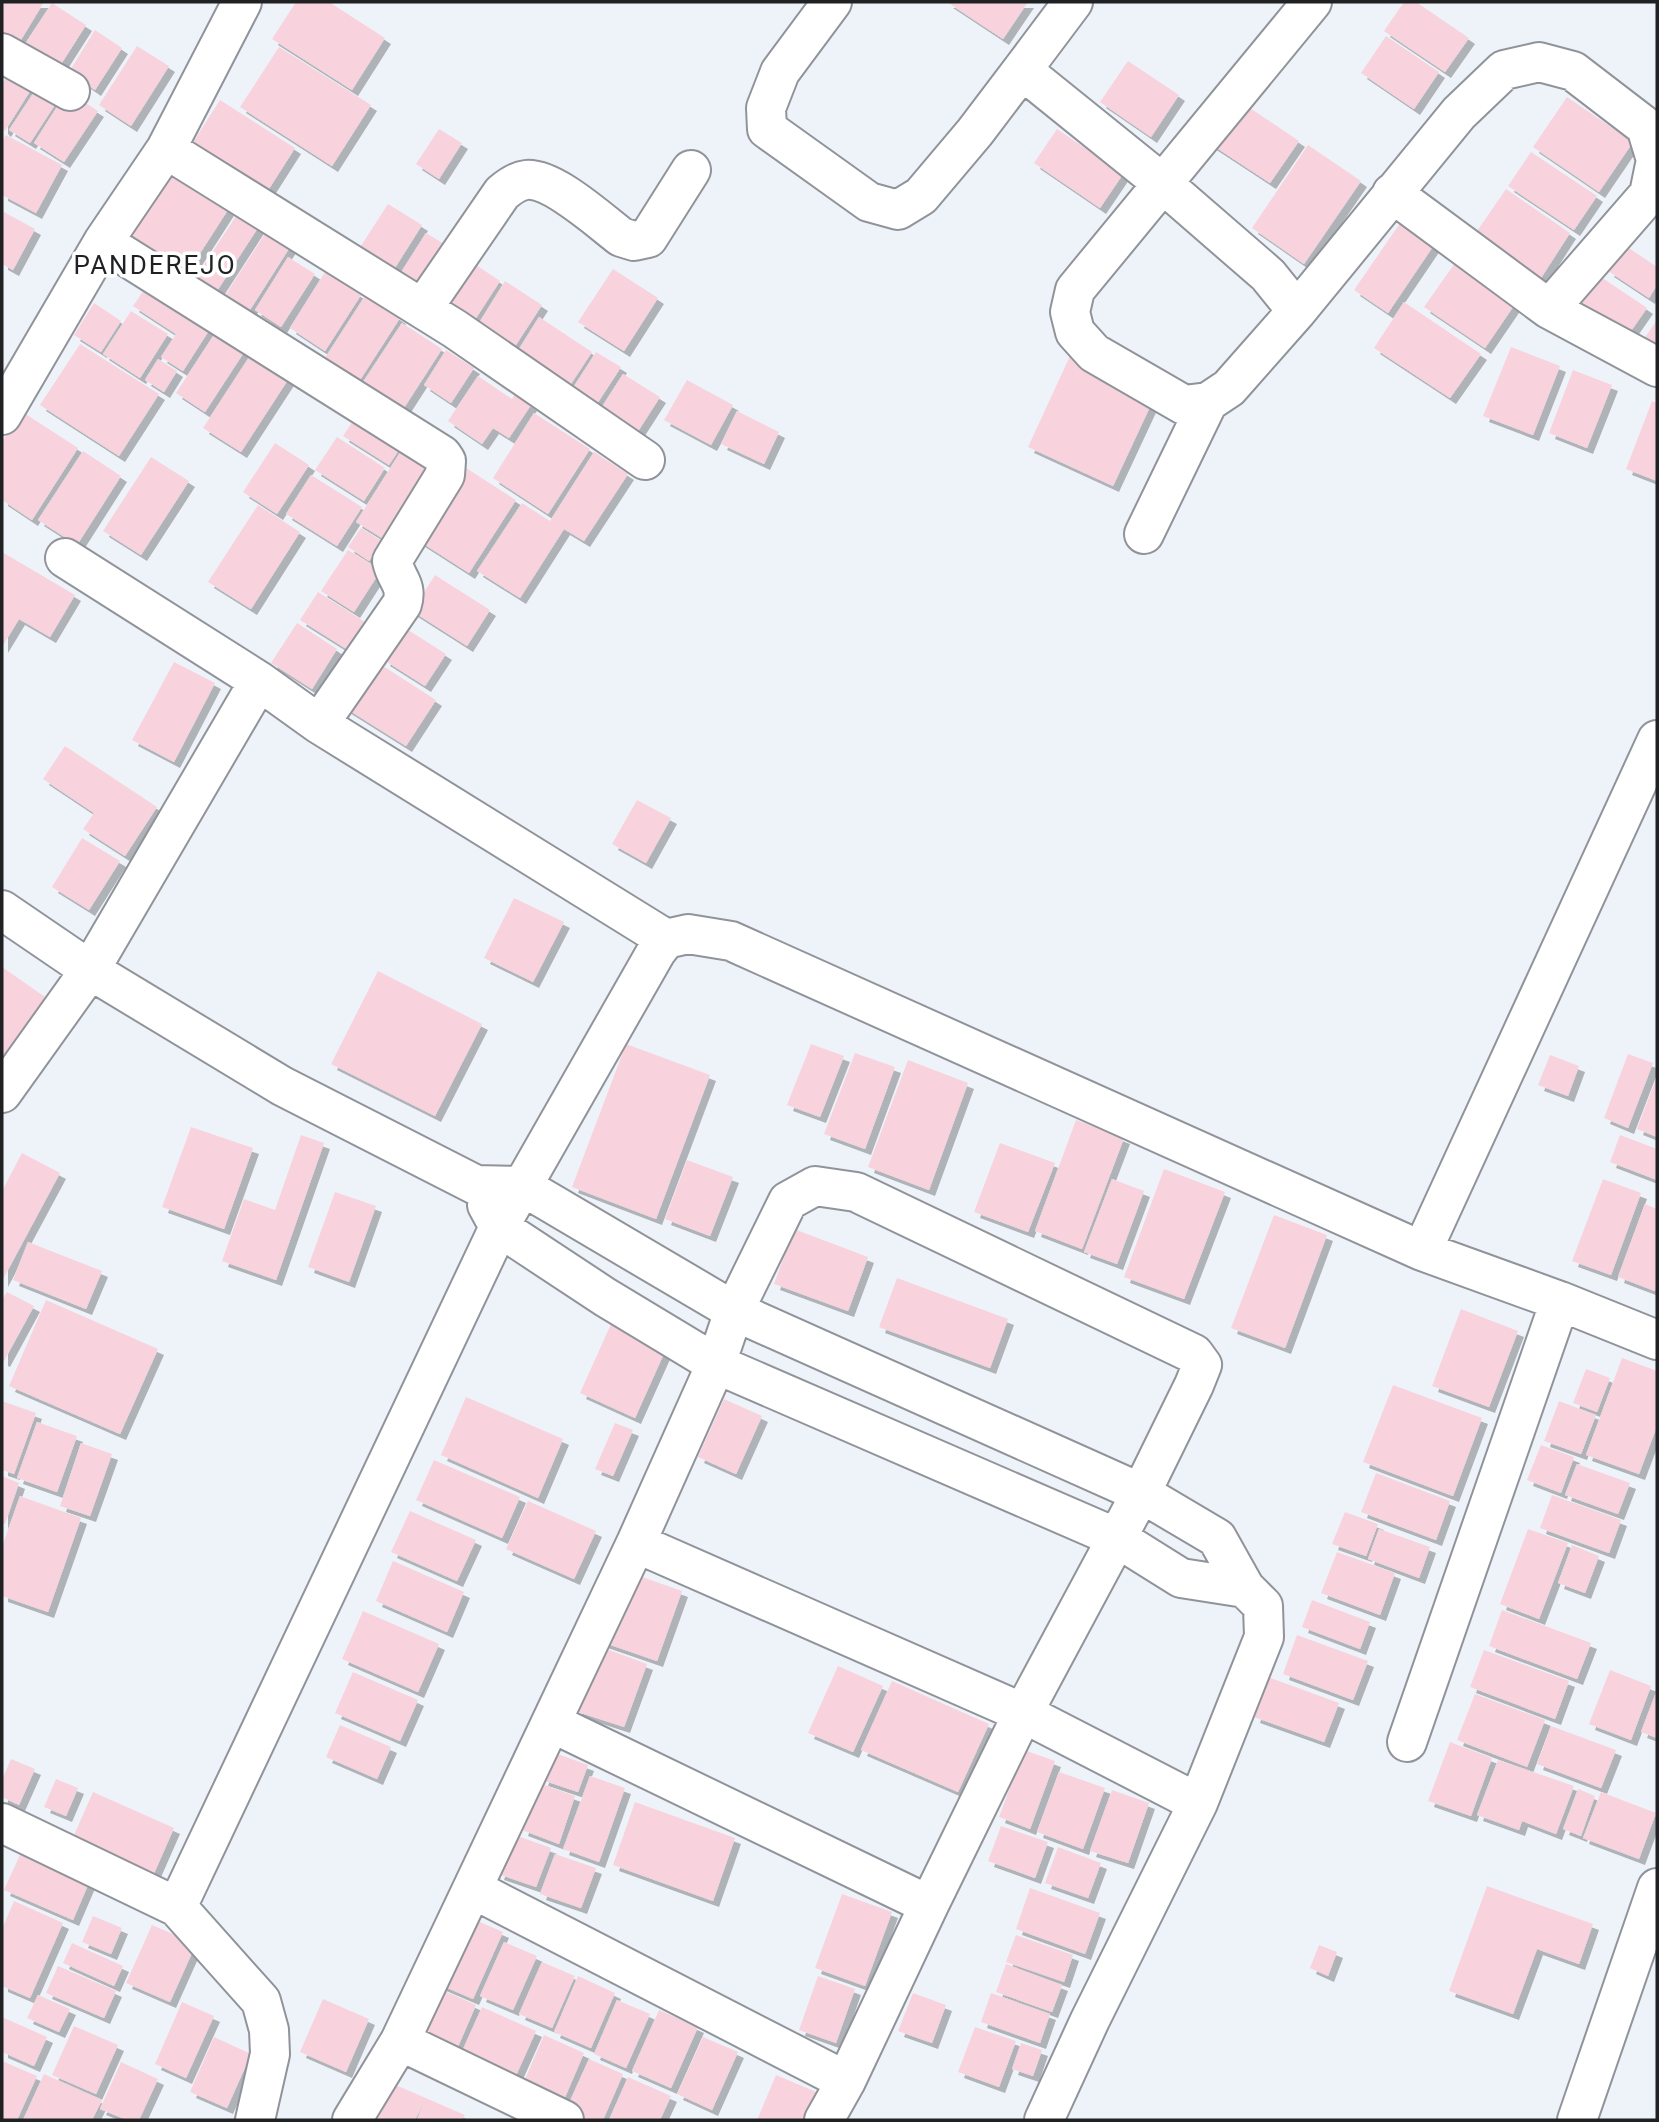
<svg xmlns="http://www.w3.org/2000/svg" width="1659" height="2122" font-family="Roboto,sans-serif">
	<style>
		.building { fill: #f8d3dd; filter: url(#shadow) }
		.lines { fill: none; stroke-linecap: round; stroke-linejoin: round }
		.street-casing { stroke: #90949a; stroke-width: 42 }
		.street { stroke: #fff; stroke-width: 38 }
		.labels { text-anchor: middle; stroke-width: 7; stroke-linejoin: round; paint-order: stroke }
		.quarter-label { font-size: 26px; letter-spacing: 2px; fill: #1f2123; stroke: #fff }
	</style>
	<defs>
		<filter id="shadow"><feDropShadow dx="6" dy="6" stdDeviation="0" flood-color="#0004"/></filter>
	</defs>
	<rect width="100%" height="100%" fill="#eef3f9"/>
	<path class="building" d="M2,2H44L19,43L2,31Z
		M296,2H329L385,38L352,90L272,39Z
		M947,2H1028L1003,39Z
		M1404,2H1416L1469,38L1445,72L1384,31Z
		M52,3L86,25L56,72L21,50Z
		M95,30L122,48L95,90L69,72Z
		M1386,36L1439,72L1414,109L1361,73Z
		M137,46L169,66L131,126L99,105Z
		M279,47L371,105L332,166L240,107Z
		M1128,61L1179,95L1151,137L1100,102Z
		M9,73L32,88L5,131L2,128V84Z
		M42,80L62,94L30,143L9,130Z
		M67,91L98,111L64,162L34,143Z
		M1567,97L1633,142L1599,192L1533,147Z
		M1235,98L1299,141L1270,183L1206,141Z
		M220,100L295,148L265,195L190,147Z
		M439,129L462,143L439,179L416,164Z
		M1057,129L1123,174L1100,208L1034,163Z
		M6,135L62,165L36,213L2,195V142Z
		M1308,145L1361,181L1304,264L1252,228Z
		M1531,152L1597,196L1574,230L1508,186Z
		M174,165L233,202L188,272L129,235Z
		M1506,189L1570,233L1541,278L1475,234Z
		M388,204L422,225L393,271L359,249Z
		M240,210L261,223L217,291L196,277Z
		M2,211L35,229L13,270L2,264Z
		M1405,216L1438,239L1388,313L1354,290Z
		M268,229L292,244L248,313L224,297Z
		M426,233L454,250L427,292L400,274Z
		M1626,246L1657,267V285L1649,298L1608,271Z
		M288,257L315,274L281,327L255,310Z
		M467,259L500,281L469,329L436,307Z
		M1455,263L1515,304L1485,348L1424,307Z
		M613,269L658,298L624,351L578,322Z
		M325,272L361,295L325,351L290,328Z
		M1598,275L1647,308L1624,341L1575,308Z
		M153,277L217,318L183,371L161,357L176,334L133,306Z
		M505,281L542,305L510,354L474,331Z
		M365,296L400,318L360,380L325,358Z
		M1404,302L1481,354L1450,398L1374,348Z
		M94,303L121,321L101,352L74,335Z
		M131,311L168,334L140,378L103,354Z
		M539,317L592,352L567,390L514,357Z
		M1657,320V358L1639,346Z
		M223,321L252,340L205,412L176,393Z
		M402,323L442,349L402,411L361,385Z
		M80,344L159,394L119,456L40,405Z
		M257,345L295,369L241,452L203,428Z
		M1511,347L1560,366L1533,435L1483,416Z
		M446,350L474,368L451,403L424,385Z
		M596,352L621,367L593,410L569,394Z
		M1070,356L1155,396L1113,486L1028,447Z
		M158,359L177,371L164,392L145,380Z
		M1573,370L1612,385L1587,448L1549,433Z
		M623,374L660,397L635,436L598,413Z
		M478,376L512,399L515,394L531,405L509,438L493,428L482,444L448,421Z
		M687,380L733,405L711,445L664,420Z
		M1652,401L1657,403V481L1626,469Z
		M362,407L408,436L389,465L343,436Z
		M21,411L78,448L32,520L2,500V442Z
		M737,411L779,432L764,464L721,444Z
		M534,413L590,449L548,514L493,478Z
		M337,437L385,468L364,501L315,470Z
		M408,440L442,463L390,543L356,522Z
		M275,443L309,465L277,514L243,492Z
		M83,451L121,476L77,545L38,520Z
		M594,452L628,474L584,541L564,529L520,598L477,571L522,503L550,521Z
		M151,457L189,481L141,555L103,531Z
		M463,466L516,500L469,573L416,539Z
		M311,475L362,507L337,546L286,514Z
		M258,505L300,532L251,609L208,582Z
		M361,528L382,541L369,561L348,547Z
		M348,550L381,570L354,612L321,591Z
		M2,552L75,595L50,637L19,619L2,647Z
		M435,575L490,610L467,646L412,611Z
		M318,592L365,622L348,650L300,620Z
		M297,623L337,649L312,689L271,663Z
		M405,628L446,654L425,686L384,660Z
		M369,657L436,700L406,746L339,704Z
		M174,662L215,683L174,762L132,740Z
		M65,746L157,807L125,856L83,829L94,813L43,779Z
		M637,800L671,818L646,863L612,844Z
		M82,838L120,861L89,910L52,887Z
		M514,898L564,922L533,982L484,958Z
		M2,967L48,999L2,1066Z
		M378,971L482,1024L435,1116L331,1064Z
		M626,1044L710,1075L656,1219L572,1187Z
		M811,1044L844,1056L820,1117L787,1105Z
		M855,1053L895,1067L865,1149L824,1134Z
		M1628,1054L1653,1063L1628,1128L1604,1118Z
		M1550,1055L1579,1066L1568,1096L1538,1085Z
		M908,1060L968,1083L929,1190L868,1167Z
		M1657,1076V1137L1637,1129Z
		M1076,1120L1124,1138L1082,1249L1035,1231Z
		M191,1127L253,1148L224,1229L162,1207Z
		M301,1135L324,1143L276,1280L222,1261L244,1199L275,1210Z
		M1620,1135L1657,1149V1180L1610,1162Z
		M1000,1143L1055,1163L1028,1232L974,1212Z
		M22,1153L60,1173L2,1281V1191Z
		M687,1160L733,1177L710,1236L665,1219Z
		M1164,1169L1225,1192L1184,1299L1124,1277Z
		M1112,1179L1144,1191L1117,1264L1084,1252Z
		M1603,1179L1641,1193L1611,1275L1572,1261Z
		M335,1192L376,1206L349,1282L308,1267Z
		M1645,1204L1657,1209V1284L1655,1291L1618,1277Z
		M1274,1215L1327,1235L1285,1348L1231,1328Z
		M794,1229L868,1257L848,1311L774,1284Z
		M28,1242L102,1271L86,1309L13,1280Z
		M897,1278L1008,1319L990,1368L879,1327Z
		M7,1292L34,1306L4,1361L2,1360V1300Z
		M46,1300L158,1349L120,1434L9,1386Z
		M1461,1309L1518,1331L1489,1407L1432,1386Z
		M611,1324L666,1349L635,1418L580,1393Z
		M1622,1358L1657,1371V1426L1639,1474L1586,1455Z
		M1586,1369L1610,1378L1597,1412L1573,1403Z
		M1393,1385L1482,1418L1453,1496L1363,1462Z
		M466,1397L563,1439L538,1498L441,1455Z
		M724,1399L762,1416L736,1474L698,1457Z
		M2,1401L36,1413L14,1474L2,1470Z
		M1559,1401L1596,1415L1581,1454L1544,1441Z
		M37,1422L77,1436L57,1492L17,1478Z
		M615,1423L633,1430L613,1476L595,1469Z
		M81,1443L112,1454L90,1516L60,1506Z
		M1541,1445L1574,1457L1561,1493L1527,1480Z
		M434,1460L520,1497L502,1538L416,1500Z
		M1577,1464L1630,1483L1618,1514L1565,1495Z
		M1376,1473L1450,1501L1436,1540L1361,1512Z
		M2,1476L19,1483L5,1524L2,1523Z
		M1552,1495L1621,1520L1609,1553L1540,1528Z
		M20,1496L81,1518L48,1612L2,1596V1547Z
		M528,1501L596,1531L574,1579L506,1549Z
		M410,1511L476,1540L457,1581L391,1552Z
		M1345,1512L1378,1524L1366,1556L1332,1544Z
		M1379,1529L1430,1547L1419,1578L1368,1559Z
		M1528,1529L1568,1543L1539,1619L1500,1604Z
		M1572,1545L1599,1556L1585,1593L1558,1583Z
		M1337,1552L1395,1573L1380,1615L1321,1593Z
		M393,1561L464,1592L447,1632L376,1601Z
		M628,1572L682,1591L657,1661L602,1642Z
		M1312,1600L1370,1622L1360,1649L1302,1627Z
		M1502,1610L1591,1643L1577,1679L1489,1646Z
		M363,1611L439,1644L418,1692L342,1659Z
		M1297,1635L1368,1661L1353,1700L1283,1674Z
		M598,1646L647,1664L624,1727L575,1711Z
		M1484,1650L1569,1681L1555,1719L1470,1687Z
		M838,1666L883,1686L853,1752L808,1733Z
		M1610,1670L1651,1686L1631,1740L1589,1724Z
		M353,1672L418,1700L400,1741L335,1713Z
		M1268,1677L1339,1703L1324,1742L1254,1717Z
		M892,1681L989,1724L958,1792L861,1750Z
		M1657,1690V1738L1641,1732Z
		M1475,1694L1545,1720L1527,1767L1457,1740Z
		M340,1725L391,1747L377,1779L326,1757Z
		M1551,1726L1616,1750L1601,1788L1537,1764Z
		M1450,1742L1492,1758L1471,1816L1428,1801Z
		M1024,1750L1055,1761L1030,1829L999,1817Z
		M552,1752L588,1765L578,1792L542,1780Z
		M11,1759L35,1769L19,1805L2,1797V1780Z
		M1498,1760L1574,1786L1556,1834L1522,1821L1519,1830L1477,1815Z
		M1059,1772L1105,1788L1083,1849L1037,1832Z
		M590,1776L625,1788L599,1862L563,1849Z
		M56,1779L78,1788L66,1816L44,1807Z
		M539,1783L575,1796L559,1844L522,1830Z
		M1578,1789L1595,1796L1581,1836L1563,1829Z
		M1112,1790L1149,1803L1128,1863L1090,1851Z
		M93,1792L174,1828L152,1878L71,1842Z
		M1601,1792L1656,1813L1639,1859L1583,1838Z
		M635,1802L735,1838L713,1901L613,1865Z
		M1001,1826L1048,1842L1035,1878L988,1861Z
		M512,1834L551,1848L536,1887L498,1874Z
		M1058,1847L1101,1863L1088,1898L1045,1883Z
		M23,1848L91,1878L73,1920L4,1890Z
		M555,1854L596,1868L581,1908L540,1894Z
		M1487,1886L1593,1924L1579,1964L1537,1949L1513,2014L1449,1991Z
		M1030,1888L1100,1913L1085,1954L1016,1929Z
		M842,1894L892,1912L865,1986L815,1968Z
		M14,1901L63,1923L30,1998L2,1986V1929Z
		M93,1916L122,1928L111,1954L82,1942Z
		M468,1917L503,1932L473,1999L438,1984Z
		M152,1925L196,1944L170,2002L126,1983Z
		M1016,1935L1073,1955L1064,1982L1006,1962Z
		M504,1942L537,1956L513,2010L480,1996Z
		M72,1943L123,1966L114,1986L63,1963Z
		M1319,1945L1337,1952L1328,1976L1310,1968Z
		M542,1962L575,1976L552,2028L519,2014Z
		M1006,1964L1062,1985L1052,2012L996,1992Z
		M58,1966L116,1991L104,2018L46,1993Z
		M578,1976L615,1993L591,2048L554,2032Z
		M818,1976L855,1989L836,2043L799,2030Z
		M433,1986L476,2005L454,2056L410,2037Z
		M913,1993L946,2005L932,2043L898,2031Z
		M991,1993L1050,2014L1040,2043L981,2022Z
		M38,1995L70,2009L59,2032L27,2018Z
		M323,1999L369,2019L346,2072L300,2052Z
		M617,2000L650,2014L626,2068L594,2054Z
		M182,2002L214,2016L186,2078L155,2064Z
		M482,2007L536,2031L514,2080L460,2056Z
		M659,2010L698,2027L671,2088L632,2071Z
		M2,2017L47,2037L34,2066L2,2052Z
		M74,2026L118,2045L96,2094L52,2075Z
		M975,2027L1016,2041L999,2087L958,2072Z
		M544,2035L584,2053L563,2102L523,2084Z
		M214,2037L251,2054L227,2108L190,2092Z
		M703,2037L738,2052L712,2110L677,2094Z
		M1021,2043L1042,2050L1033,2076L1012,2069Z
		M589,2059L623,2074L603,2120H585L565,2112Z
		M2,2061L37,2076L17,2120H2Z
		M121,2062L158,2079L139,2120H127L100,2109Z
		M44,2074L102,2100L92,2120H23Z
		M776,2075L821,2094L809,2120H757Z
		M628,2077L671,2096L660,2120H609Z
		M384,2080L465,2115L462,2120H417L423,2104L415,2120H366Z"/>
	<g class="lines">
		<g class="street-casing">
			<path id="street" d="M832,2L780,72L766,108L767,129L869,202L898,210L921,196L975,132L1022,70L1162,183L1268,275L1297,311L1459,113L1504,70L1539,62L1573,71L1646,127L1656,160L1649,194L1549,309
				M2,53L70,91
				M1022,70L1073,2
				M166,149L455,329L645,460
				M1392,193L1549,309L1657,367
				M103,242L442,455L446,461L445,475L392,561C396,580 408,584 402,604L319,724
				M423,308L502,193C509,187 517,181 526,180C552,177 600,221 621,237L634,241L648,238L691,170
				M1297,311L1229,388L1208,402L1184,405L1094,353L1075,332L1070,312L1075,290L1312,2
				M2,415L103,242L166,149L242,2
				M1144,534L1208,402
				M259,681L319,724L666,939
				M2,910L90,970L282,1086L476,1185L522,1186L734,1311L1141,1493L1217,1538L1245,1588L1263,1606L1264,1637L1198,1803L1090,2020L1044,2120
				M2,1093L90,970L259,681L65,558
				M487,1205L499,1227L605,1297L716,1364L1117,1538L1181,1578L1245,1588
				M1422,1251L1657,740
				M636,1543L1023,1713L1198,1803
				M552,1723L929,1905
				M1407,1742L1560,1301
				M2,1823L177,1907
				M473,1889L846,2081
				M255,2120L270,2054L269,2030L261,2001L177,1907L499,1227L656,952L666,939L688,934L731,941L1422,1251L1560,1301L1657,1340
				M352,2120L400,2041
				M564,2120L400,2041L636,1543L716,1364L734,1311L788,1201L815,1186L856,1192L1194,1354L1202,1365L1194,1385L1141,1493L1023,1713L929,1905L846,2081L824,2120
				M1577,2120L1657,1888"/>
		</g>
		<use href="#street" class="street"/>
	</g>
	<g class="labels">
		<g class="quarter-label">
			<text x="155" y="274">PANDEREJO</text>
		</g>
	</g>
	<rect width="1659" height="2122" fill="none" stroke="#1f2123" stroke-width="7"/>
</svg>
